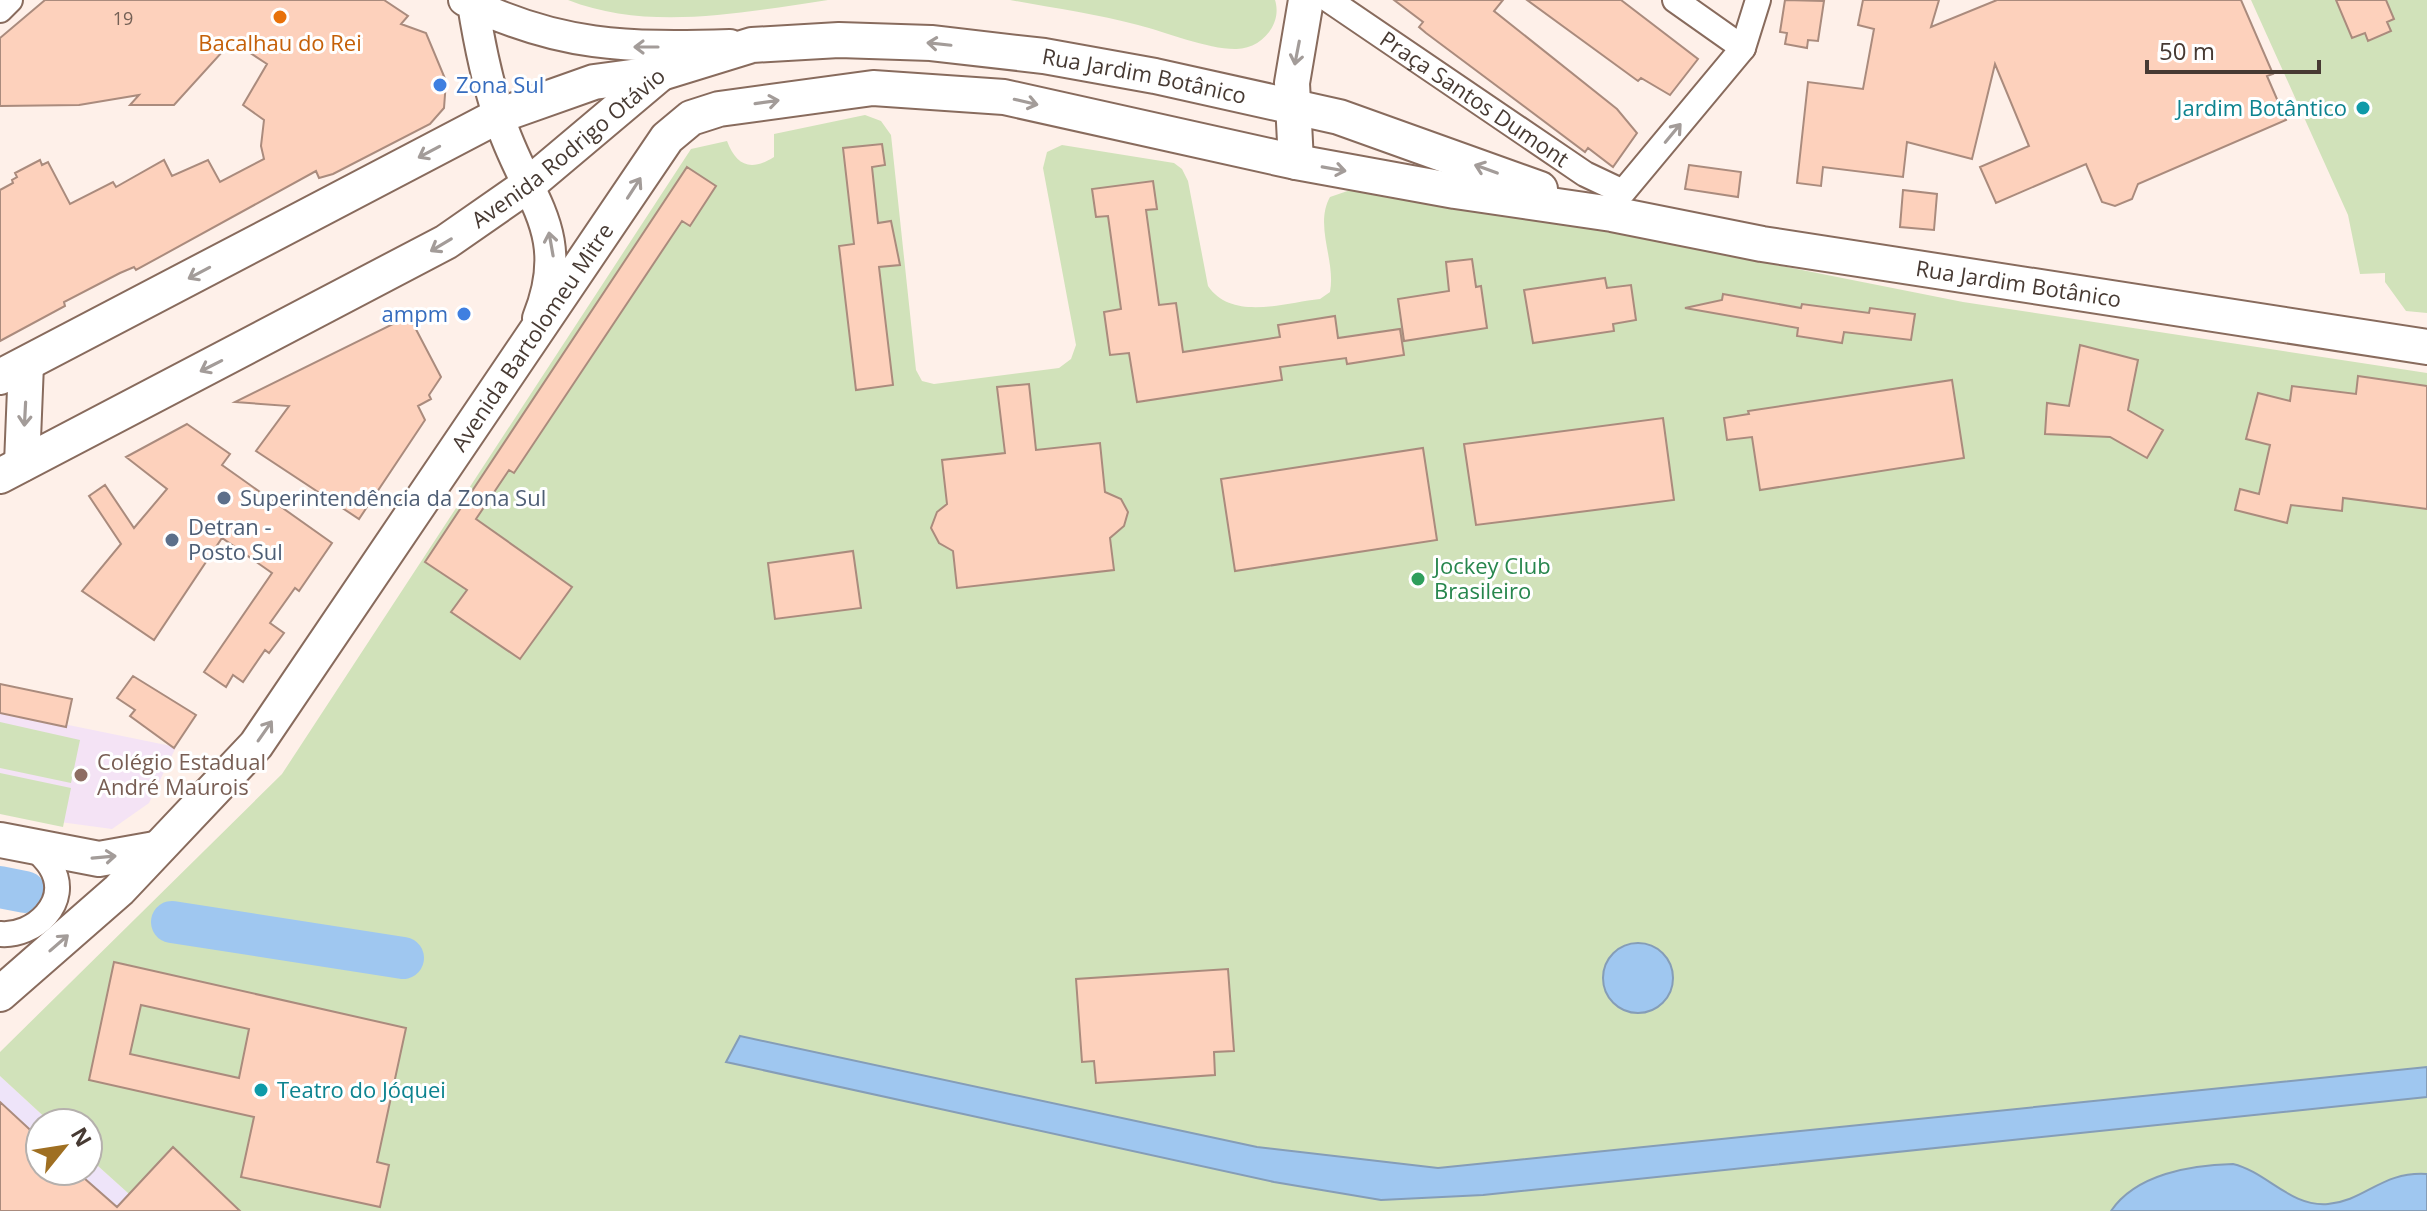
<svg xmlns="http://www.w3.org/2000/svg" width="2427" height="1211" font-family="'Open Sans',sans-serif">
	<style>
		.education { fill: #f4e3f5 }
		.medical { fill: #eee4f9 }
		.green { fill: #d1e2ba }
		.water { fill: #9fc7f0; stroke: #859db7; stroke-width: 2 }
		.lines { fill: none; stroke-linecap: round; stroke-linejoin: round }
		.river { stroke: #9fc7f0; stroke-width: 42 }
		.building { fill: #fdd1bc; stroke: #aa8b7d; stroke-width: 2; fill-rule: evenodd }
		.minor-casing { stroke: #886b5d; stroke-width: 28 }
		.tertiary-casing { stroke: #886b5d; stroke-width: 34 }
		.secondary-casing { stroke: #886b5d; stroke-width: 38 }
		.minor { stroke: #fff; stroke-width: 24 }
		.tertiary { stroke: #fff; stroke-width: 30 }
		.secondary { stroke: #fff; stroke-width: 34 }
		.oneway { stroke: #a39c99 }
		.food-dot { fill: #e8710a; stroke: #fff; stroke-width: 3 }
		.shop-dot { fill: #3f7fe0; stroke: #fff; stroke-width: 3 }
		.culture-dot { fill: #0f9aa8; stroke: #fff; stroke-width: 3 }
		.service-dot { fill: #5c6f8a; stroke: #fff; stroke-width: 3 }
		.leisure-dot { fill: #2e9e5b; stroke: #fff; stroke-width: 3 }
		.education-dot { fill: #8d6e63; stroke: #fff; stroke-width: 3 }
		.labels { text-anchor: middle; stroke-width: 6; stroke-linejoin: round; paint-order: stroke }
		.number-label { font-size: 18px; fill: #746055 }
		.food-label { font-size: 22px; fill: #c56008; stroke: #fff }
		.street-label { font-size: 22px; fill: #473a33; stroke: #fff }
		.shop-label { font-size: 22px; fill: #366cbe; stroke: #fff; text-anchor: start }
		.culture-label { font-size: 22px; fill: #0d838f; stroke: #fff; text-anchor: end }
		.service-label { font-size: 22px; fill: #4e5e75; stroke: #fff; text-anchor: start }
		.leisure-label { font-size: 22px; fill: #27864d; stroke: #fff; text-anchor: start }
		.education-label { font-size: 22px; fill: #785e54; stroke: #fff; text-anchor: start }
	</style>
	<rect width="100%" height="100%" fill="#fef0e9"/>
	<path class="education" d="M0,711L176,747L149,803L112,829L60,822L0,808Z"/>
	<path class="medical" d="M0,1076L51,1123H40V1171H88V1157L148,1211H0Z"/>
	<path class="green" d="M568,0H828C745,12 649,32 568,0Z
		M1010,0H1275C1283,25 1260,50 1235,49C1207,49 1166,32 1138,25C1096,14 1053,8 1010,0Z
		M2251,0H2427V313L2406,311L2385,282V273L2360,274L2348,215Z
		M865,115L881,121L891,135L916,370L922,381L934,384L1059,368L1071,359L1076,345L1043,168L1047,152L1062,145L1174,163L1182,169L1188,181L1208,286C1232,321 1283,303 1320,299L1330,292C1336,260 1314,226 1330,197L1368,184L1963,302L2427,373V1211H148L88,1157V1123H51L0,1076V1052L282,774L691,149L727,141C736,165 750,172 774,157V134Z
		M0,722L80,740L71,783L0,768Z
		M0,773L71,788L63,827L0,814Z"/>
	<path class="water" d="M1603 978a35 35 0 1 1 70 0a35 35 0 1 1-70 0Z
		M740,1036L1257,1147L1438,1168L2427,1067V1097L1483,1195L1381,1200L1274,1182L726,1062Z
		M2233,1164C2267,1172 2290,1207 2328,1204C2365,1201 2382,1171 2427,1174V1211H2111C2136,1174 2191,1165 2233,1164Z"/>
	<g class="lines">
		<path class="river" d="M0,887L25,892
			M172,922L403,958"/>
	</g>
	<path class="building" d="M45,0H384L408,16L401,24L426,33L446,81L444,108L430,124L333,174L319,178L316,171L136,270L134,267L120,273L64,302L65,306L0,341V190L13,183L12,180L17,177L15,173L40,160L42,165L48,162L70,204L113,182L116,187L164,160L172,176L208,160L220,182L264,159L261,146L264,120L243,105L267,64L232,41L174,105H130L139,95L79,105L0,106V38Z
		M1394,0H1503L1494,11L1617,109L1637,133L1613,167L1588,148L1585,152L1426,33L1419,27L1423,22Z
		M1527,0H1621L1698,59L1670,95L1641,78L1638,81Z
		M1785,0L1824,1L1818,41L1808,40L1807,48L1785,44L1787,33L1780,32Z
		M1863,0H1939L1931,27L1997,0H2241L2273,74L2267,76L2286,120L2138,184L2132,199L2115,206L2102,202L2086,164L1996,203L1980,167L2029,146L1995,64L1972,159L1907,142L1903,177L1823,167L1821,186L1797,183L1808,82L1863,89L1874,29L1858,25Z
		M2336,0H2386L2394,19L2387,22L2391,31L2368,41L2365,33L2352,38Z
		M882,144L885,165L872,167L878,223L891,221L900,265L879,267L893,385L856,390L839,246L854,244L843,148Z
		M1689,165L1741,172L1738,197L1685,189Z
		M687,167L716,186L690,226L682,221L514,473L509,470L476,519L572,587L520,659L451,612L467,590L425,562Z
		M1153,181L1157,209L1146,210L1159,305L1176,303L1183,352L1280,337L1278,325L1335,316L1338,338L1400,329L1404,355L1347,364L1346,358L1280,367L1282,380L1137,402L1129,353L1110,355L1104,312L1121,309L1108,216L1096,217L1092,189Z
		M1903,190L1937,194L1934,230L1900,227Z
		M1472,259L1476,287L1481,286L1487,328L1404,341L1398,299L1449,291L1446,262Z
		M1605,278L1607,288L1631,285L1636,320L1613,324L1614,331L1533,343L1524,290Z
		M1723,294L1801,308L1802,304L1869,313L1870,308L1915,314L1911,340L1844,332L1842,343L1797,336L1798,328L1685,308L1722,300Z
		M409,316L441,377L429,395L431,399L418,406L425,420L359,519L256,451L289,406L235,402Z
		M2080,345L2138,360L2128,410L2163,430L2147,458L2110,437L2045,434L2047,403L2069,406Z
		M2358,376L2427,386V509L2343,498L2342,511L2291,505L2287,523L2235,510L2240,489L2259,494L2270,445L2246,439L2258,393L2290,401L2292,386L2356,394Z
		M1952,380L1964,458L1760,490L1752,437L1727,440L1724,418L1749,414L1748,411Z
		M1029,384L1036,450L1100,443L1105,492L1121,499L1128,512L1124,526L1110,538L1114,570L957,588L953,551L939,543L931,528L937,512L947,504L942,460L1005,453L997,387Z
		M1663,418L1674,500L1476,525L1464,444Z
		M187,424L230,454L222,465L332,543L299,591L295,588L270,623L284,633L269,653L265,650L243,682L233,675L226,687L204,672L272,573L222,538L154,640L82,591L121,544L89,496L105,485L134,528L167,489L126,457Z
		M1423,448L1437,540L1235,571L1221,479Z
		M853,551L861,608L775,619L768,563Z
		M133,676L196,715L174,748L130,716L135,710L117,698Z
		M0,684L72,699L66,727L0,713Z
		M114,962L406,1028L377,1162L389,1165L380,1207L241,1177L254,1117L89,1080ZM141,1005L249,1029L239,1078L130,1054Z
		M1228,969L1234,1051L1214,1052L1215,1075L1096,1083L1094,1061L1082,1062L1076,979Z
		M0,1102L40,1139V1171H76L117,1207L173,1147L240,1211H0Z"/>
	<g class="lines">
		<g class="minor-casing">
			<g id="minor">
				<path id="s1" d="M1329,0L1585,174L1623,192L1743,48L1675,0"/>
				<path d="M0,10L10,0"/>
				<path d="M1743,48L1758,0"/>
				<path d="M0,934C34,937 72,902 51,867C47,860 39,853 34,847"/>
			</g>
		</g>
		<g class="tertiary-casing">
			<path id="tertiary" d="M464,0C557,47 629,48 730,45
				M473,4C479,42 487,81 499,117C523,196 574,229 538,318"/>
		</g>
		<g class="secondary-casing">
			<g id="secondary">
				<path d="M1296,162L1292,83L1306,0"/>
				<path id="s2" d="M0,377L498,116L594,82L661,73L752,45L839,40L931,43L1044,56L1155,76L1339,117L1540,189"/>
				<path d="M22,464L26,364"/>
				<path id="s3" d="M0,476L446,242L528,185L661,73"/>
				<path d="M0,840L99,859L155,849"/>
				<path id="s4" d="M0,994L119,890L256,745L667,138L691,118L719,109L873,88L1004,97L1296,162L1455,191L1612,214L1762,244L2427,347"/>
			</g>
		</g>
		<use href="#minor" class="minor"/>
		<use href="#tertiary" class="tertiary"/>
		<use href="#secondary" class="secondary"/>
	</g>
	<defs><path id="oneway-shaft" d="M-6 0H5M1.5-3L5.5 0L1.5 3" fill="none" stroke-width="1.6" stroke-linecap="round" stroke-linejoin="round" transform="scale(2)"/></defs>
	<g class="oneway">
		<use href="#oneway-shaft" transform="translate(939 44) rotate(-174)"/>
		<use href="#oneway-shaft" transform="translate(646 47) rotate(180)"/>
		<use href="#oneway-shaft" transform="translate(1297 53) rotate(101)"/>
		<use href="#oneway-shaft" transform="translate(767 102) rotate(-8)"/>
		<use href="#oneway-shaft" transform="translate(1026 102) rotate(13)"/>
		<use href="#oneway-shaft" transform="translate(1673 133) rotate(-50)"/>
		<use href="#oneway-shaft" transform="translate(429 152) rotate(152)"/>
		<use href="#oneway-shaft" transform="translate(1334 169) rotate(10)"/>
		<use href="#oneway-shaft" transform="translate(1486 169) rotate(-160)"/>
		<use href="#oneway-shaft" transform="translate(634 188) rotate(-57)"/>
		<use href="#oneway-shaft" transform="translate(551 244) rotate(-100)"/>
		<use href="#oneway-shaft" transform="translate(441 245) rotate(149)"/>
		<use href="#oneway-shaft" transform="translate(199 273) rotate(152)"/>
		<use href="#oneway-shaft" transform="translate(211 366) rotate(153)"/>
		<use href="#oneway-shaft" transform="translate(25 414) rotate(93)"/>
		<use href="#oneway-shaft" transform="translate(265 731) rotate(-55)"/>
		<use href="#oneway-shaft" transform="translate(104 857) rotate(-5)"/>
		<use href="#oneway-shaft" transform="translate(59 943) rotate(-41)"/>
	</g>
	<circle class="food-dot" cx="280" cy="17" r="8"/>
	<g class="shop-dot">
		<circle cx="440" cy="85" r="8"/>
		<circle cx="464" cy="314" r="8"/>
	</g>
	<g class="culture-dot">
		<circle cx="2363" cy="108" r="8"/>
		<circle cx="261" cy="1090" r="8"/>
	</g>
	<g class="service-dot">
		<circle cx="224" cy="498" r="8"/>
		<circle cx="172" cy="540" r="8"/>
	</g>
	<circle class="leisure-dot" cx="1418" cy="579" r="8"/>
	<circle class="education-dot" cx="81" cy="775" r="8"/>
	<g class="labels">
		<g class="number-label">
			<text x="123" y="25">19</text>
		</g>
		<g class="food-label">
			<text x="280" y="51">Bacalhau do Rei</text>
		</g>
		<g class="street-label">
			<text dy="8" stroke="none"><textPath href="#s2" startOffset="1222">Rua Jardim Botânico</textPath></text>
			<text dy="8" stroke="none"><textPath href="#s1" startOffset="176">Praça Santos Dumont</textPath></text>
			<text dy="8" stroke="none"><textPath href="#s3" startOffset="658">Avenida Rodrigo Otávio</textPath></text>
			<text dy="8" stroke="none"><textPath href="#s4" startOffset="2470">Rua Jardim Botânico</textPath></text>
			<text dy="8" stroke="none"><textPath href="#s4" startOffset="850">Avenida Bartolomeu Mitre</textPath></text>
		</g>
		<g class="shop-label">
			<text x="456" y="93">Zona Sul</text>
			<text x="448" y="322" text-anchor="end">ampm</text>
		</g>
		<g class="culture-label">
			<text x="2347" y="116">Jardim Botântico</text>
			<text x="277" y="1098" text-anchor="start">Teatro do Jóquei</text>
		</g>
		<g class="service-label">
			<text x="240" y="506">Superintendência da Zona Sul</text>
			<text x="188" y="535">Detran -<tspan x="188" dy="25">Posto Sul</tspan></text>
		</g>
		<g class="leisure-label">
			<text x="1434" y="574">Jockey Club<tspan x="1434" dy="25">Brasileiro</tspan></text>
		</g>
		<g class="education-label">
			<text x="97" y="770">Colégio Estadual<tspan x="97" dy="25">André Maurois</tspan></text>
		</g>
	</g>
	<g transform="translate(64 1147) rotate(60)"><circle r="38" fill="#ffffff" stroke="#b5b0ad" stroke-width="2"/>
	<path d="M0-6L14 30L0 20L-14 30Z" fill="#9f6f22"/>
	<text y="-12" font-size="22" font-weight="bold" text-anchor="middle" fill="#473a33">N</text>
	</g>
	<path d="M2147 60v12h172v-12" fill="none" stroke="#473a33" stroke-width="4"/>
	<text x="2159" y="60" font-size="24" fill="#473a33" stroke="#ffffff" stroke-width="6" paint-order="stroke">50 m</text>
</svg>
